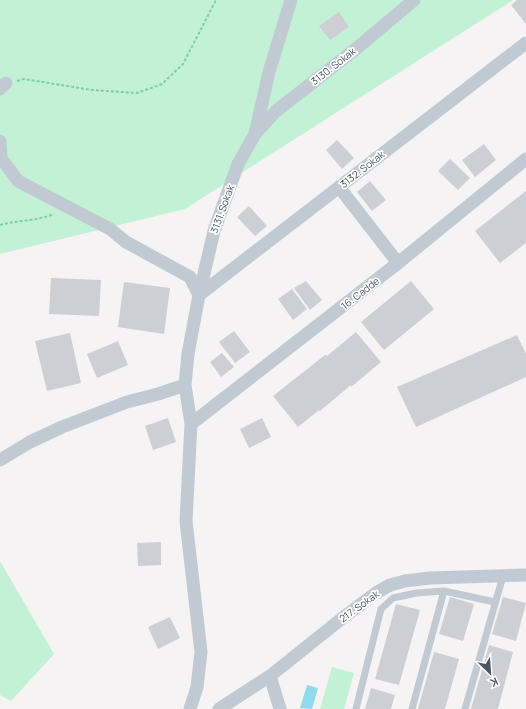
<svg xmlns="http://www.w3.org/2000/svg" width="526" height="709" font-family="Manrope,sans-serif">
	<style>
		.green { fill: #c3f1d5 }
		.water { fill: #90daee }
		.building { fill: #cdcfd5 }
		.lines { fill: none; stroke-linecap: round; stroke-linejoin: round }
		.path { stroke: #7ad0a6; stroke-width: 2; stroke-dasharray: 3 2; stroke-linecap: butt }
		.service { stroke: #c1cad2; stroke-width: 7 }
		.minor { stroke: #c1cad2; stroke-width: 13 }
		.labels { text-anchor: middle; stroke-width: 3.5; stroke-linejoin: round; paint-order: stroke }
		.street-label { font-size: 10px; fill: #4a5661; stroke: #fff }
	</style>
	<rect width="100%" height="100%" fill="#f5f3f3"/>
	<path class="green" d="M0,0H513L185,209L0,254Z
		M0,561L54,654L11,701L0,695Z
		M332,667L354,673L344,709H320Z"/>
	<path class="water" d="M307,685L318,688L312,709L300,708Z"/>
	<path class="building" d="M517,0H526V24L511,5Z
		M339,12L349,27L330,40L319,26Z
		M337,140L354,158L342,169L326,150Z
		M484,144L496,160L475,177L462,160Z
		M450,159L470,178L458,190L438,171Z
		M370,181L386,200L372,211L357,192Z
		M526,191V243L500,263L475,231Z
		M249,206L267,226L255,236L237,217Z
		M51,278L101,280L99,316L49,314Z
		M306,281L322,300L310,310L294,288Z
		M411,281L434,309L384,350L361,322Z
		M124,282L170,288L164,334L118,327Z
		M292,289L307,309L293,320L278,299Z
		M234,331L250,352L235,363L219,342Z
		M356,332L381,362L351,387V385L320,411L319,410L298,427L273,396L325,355L327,356Z
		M70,333L81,383L47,391L35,341Z
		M517,335L526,354V377L416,427L397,387Z
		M118,341L128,365L97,378L87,354Z
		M222,353L234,367L221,377L210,362Z
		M168,418L176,442L153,450L145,426Z
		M262,418L271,437L249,448L240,429Z
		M161,542V565L138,566L137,543Z
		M450,597L474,604L463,641L439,634Z
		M503,597L526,603L516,641L492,634Z
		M396,604L420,610L399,685L375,679Z
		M170,617L180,638L158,649L148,627Z
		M489,645L513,652L498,709H471Z
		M434,652L459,659L445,709H418Z
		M371,688L395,695L391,709H365Z"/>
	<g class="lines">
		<path class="path" d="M17,81L24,79L92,90L137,93L162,84L183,64L216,0
			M0,225C18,220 37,221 54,214"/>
		<path class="service" d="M356,709L381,609L393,598L416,593L444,591L495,602
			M412,709L444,591
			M465,709L503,576"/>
		<path class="minor" d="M0,89L6,83
			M256,133L276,111L357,48L414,0
			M0,141L1,158L0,160
			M1,158L18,181L110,229L126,242L190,277L199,295L526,43
			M339,187L398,263
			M191,424L398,263L526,159
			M0,460L30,442L62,427L127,402L158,394L185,385
			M270,676L280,709
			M190,709L197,687L201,652L186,521L191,424L185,385L188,354L199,295L214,231L238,164L255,134L269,72L291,0
			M219,709L270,676L345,616L376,593L390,585L405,581L430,578L526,575"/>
	</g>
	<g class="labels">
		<g class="street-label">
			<text transform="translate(333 66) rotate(-38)" y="4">3130. Sokak</text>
			<text transform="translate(362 169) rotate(-38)" y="4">3132. Sokak</text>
			<text transform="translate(222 209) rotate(-70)" y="4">3131. Sokak</text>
			<text transform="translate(360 293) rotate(-38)" y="4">16. Cadde</text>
			<text transform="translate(359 606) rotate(-36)" y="4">217. Sokak</text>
		</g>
	</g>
	<g transform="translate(490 673) rotate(155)" stroke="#ffffff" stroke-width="3" paint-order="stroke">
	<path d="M0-3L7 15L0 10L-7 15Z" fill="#4a5661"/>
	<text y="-6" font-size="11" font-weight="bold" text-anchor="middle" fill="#4a5661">K</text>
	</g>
</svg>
